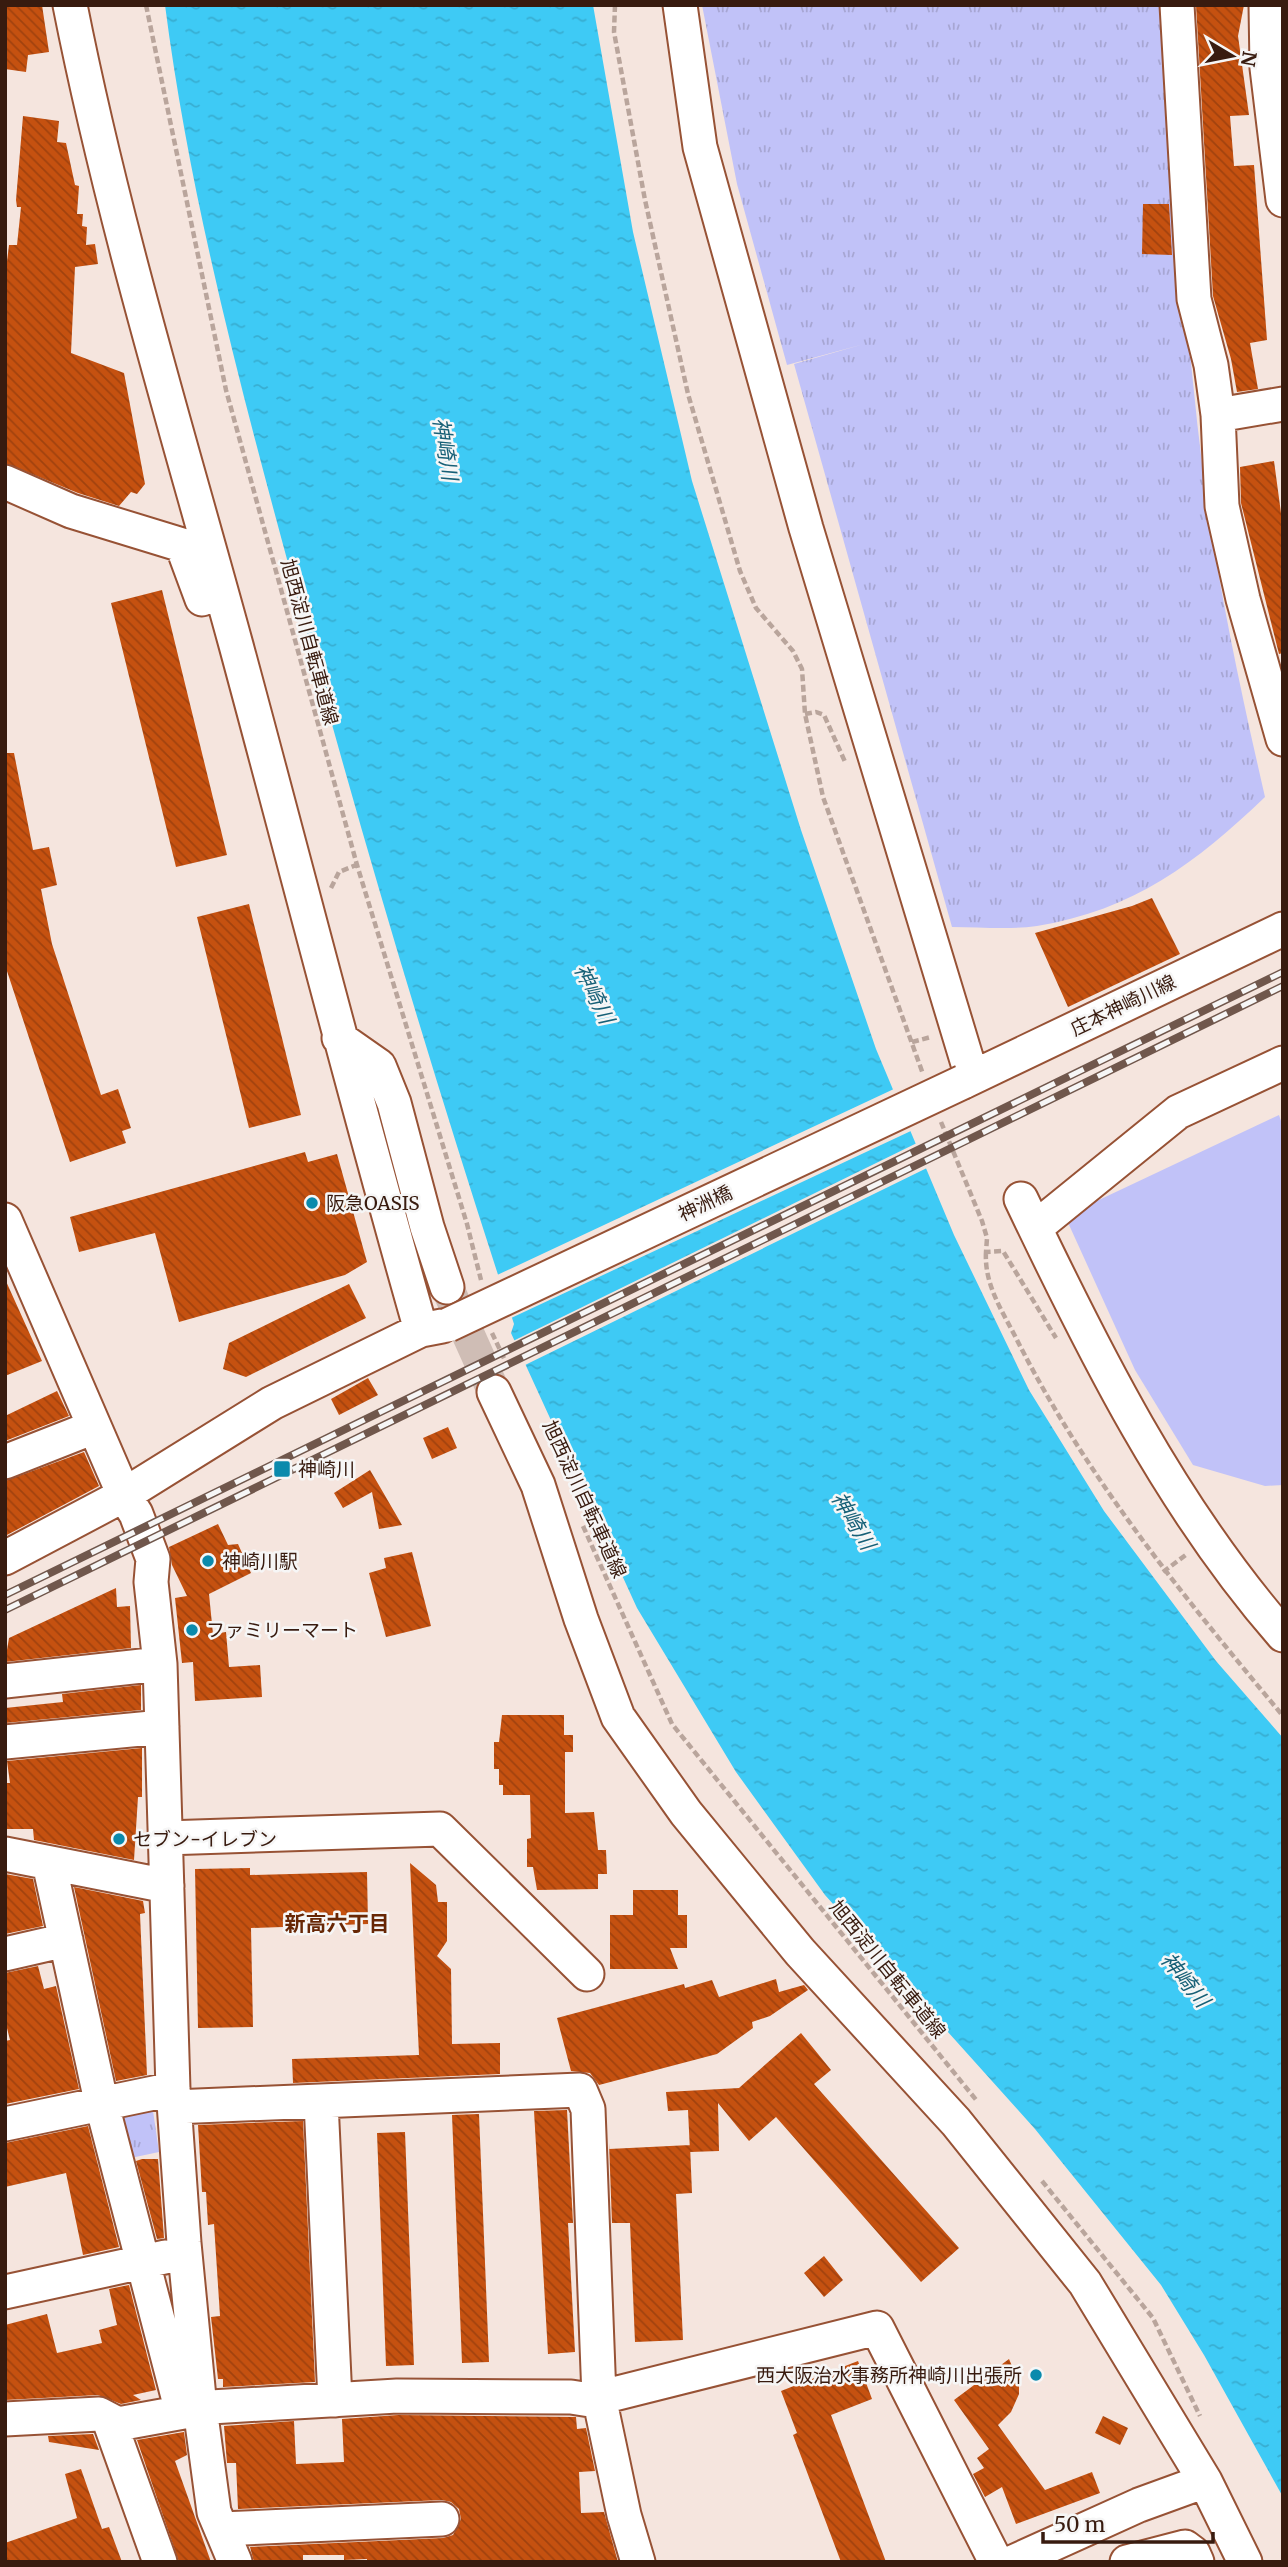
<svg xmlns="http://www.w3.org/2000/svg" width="1288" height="2567" font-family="Merriweather,'Noto Sans JP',serif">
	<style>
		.grass { fill: url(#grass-tufts) }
		.pitch { fill: #c1c2f8 }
		.water { fill: url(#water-ripples) }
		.pier { fill: #f5e5de }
		.building { fill: url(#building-back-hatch) }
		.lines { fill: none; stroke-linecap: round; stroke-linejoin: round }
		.minor-tunnel { stroke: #cfbdb5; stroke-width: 33; stroke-dasharray: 33 17; stroke-linecap: butt }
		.minor-casing { stroke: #975235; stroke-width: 37 }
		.path { stroke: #b9a59c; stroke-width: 4.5; stroke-dasharray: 7 3.5; stroke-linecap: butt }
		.minor { stroke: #fff; stroke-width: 33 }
		.rail-casing { stroke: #70574c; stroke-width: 8 }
		.rail { stroke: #f6f6f6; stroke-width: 5; stroke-dasharray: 16; stroke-linecap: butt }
		.minor-bridge-casing { stroke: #975235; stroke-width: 37; stroke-linecap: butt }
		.minor-bridge { stroke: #fff; stroke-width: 33 }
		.poi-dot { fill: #0b8aac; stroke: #f6f6f6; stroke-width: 2.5 }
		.labels { text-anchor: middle; stroke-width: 5; stroke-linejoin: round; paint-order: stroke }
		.street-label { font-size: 19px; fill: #381b0f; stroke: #f6f6f6 }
		.poi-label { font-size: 19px; fill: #381b0f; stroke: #f6f6f6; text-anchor: start }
		.water-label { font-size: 21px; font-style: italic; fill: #176077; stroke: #f6f6f6 }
		.neighbourhood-label { font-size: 21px; font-weight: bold; fill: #672705; stroke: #f6f6f6 }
	</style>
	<defs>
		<pattern id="grass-tufts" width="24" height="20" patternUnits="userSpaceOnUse" patternTransform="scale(1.75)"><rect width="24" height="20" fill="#c1c2f8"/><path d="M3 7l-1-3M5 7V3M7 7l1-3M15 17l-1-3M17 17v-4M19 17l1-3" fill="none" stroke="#a7a6d3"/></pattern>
		<pattern id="water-ripples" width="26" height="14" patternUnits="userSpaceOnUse" patternTransform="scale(1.75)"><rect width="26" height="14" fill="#3ecaf5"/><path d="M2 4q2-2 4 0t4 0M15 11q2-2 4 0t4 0" fill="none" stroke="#37add1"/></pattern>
		<pattern id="building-back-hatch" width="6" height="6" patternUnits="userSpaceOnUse" patternTransform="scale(1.75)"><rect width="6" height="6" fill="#c55110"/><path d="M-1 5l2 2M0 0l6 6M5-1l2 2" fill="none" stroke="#a1420e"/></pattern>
	</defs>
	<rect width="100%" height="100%" fill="#f5e5de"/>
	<path class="grass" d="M702,5H1166C1175,164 1184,322 1204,480C1218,586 1241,692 1265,797C1196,863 1134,910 1037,926C1010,930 979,927 952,927L794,364L864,344L787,365L737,184Z
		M152,2104L159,2152L126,2159L120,2110Z"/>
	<path class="pitch" d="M1279,1115L1283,1127V1485L1265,1486L1193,1465L1135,1370L1065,1216Z"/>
	<path class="water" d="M165,5H593L633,232L692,481L801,830L876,1049L954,1235L1029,1390L1104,1511L1216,1661L1283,1738V2497L1204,2355L1161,2285L1035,2129L825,1895L736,1772L637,1608L511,1333L514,1324C433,1076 358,826 291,574C240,386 190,198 165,5Z"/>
	<path class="pier" d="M896,1088L913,1130L509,1319L495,1276Z
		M919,1142L929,1167L521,1367L511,1342Z"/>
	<path class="building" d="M5,5H42L49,52L28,55L26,72L5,69Z
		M1196,5H1244L1238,36L1249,115L1230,116L1234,166L1254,165L1267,340L1250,343L1258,389L1237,392L1231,359L1213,296Z
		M23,116L59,121L57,142L66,143L75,185L79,186L77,214H83L82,226L87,227L86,245L95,244L98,264L75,267L71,353L124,373L145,484L137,494L131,492L119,506L78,493L5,463V278L9,245H17L21,207H17L16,200Z
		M1143,204H1169L1172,255L1142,254Z
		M1274,461L1283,528V653L1279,654L1241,503L1240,467Z
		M162,590L227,855L176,867L111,603Z
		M5,753H14L33,850L49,847L57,885L41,889L52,944L101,1095L118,1089L131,1128L122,1131L126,1143L70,1162L5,965Z
		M1152,898L1180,954L1068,1007L1035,933L1132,906Z
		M249,904L301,1115L249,1128L197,917Z
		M305,1152L308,1162L337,1154L367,1262L345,1275L179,1322L155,1233L79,1252L70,1217Z
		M5,1279L42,1361L5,1376Z
		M349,1284L366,1318L246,1377L223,1369L229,1343Z
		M368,1378L378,1395L339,1415L331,1399Z
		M57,1391L69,1416L5,1441V1416Z
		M448,1427L457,1448L432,1459L423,1438Z
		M84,1452L99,1486L5,1536V1481Z
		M370,1470L380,1487L402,1525L379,1529L372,1492L343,1508L334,1493Z
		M218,1524L228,1545L238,1544L251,1573L209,1594L213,1634L226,1632L229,1667L260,1665L262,1697L195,1701L193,1662L182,1663L175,1598L187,1596L172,1565L169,1547Z
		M412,1552L431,1626L386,1637L369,1573L386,1568L384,1558Z
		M116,1588L117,1607L130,1606L131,1648L5,1662L9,1638Z
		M141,1685V1710L5,1723V1708L63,1702L62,1694Z
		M502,1715H564V1735H573V1752H565V1813L594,1812L598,1850H606L607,1874H598V1889L537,1890L533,1867H527V1839L531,1838L530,1795H503V1785H499V1769H494V1742H499Z
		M142,1748V1797H138L134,1860L34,1840L33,1829H5V1783H10L7,1761Z
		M410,1863L436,1885L438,1902H447V1941L437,1956L451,1969L452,2044L500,2043V2074L293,2083L292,2059L419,2055Z
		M250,1868V1875L367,1872L368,1924L251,1928L253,2027L198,2028L195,1869Z
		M5,1874L33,1879L43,1926L5,1934Z
		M74,1887L143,1901L145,1913L140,1914L147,2075L116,2081Z
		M633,1890H678V1915H687V1948H670L678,1969H610V1915H633Z
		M38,1966L44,1989L56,1986L79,2089L5,2104V2041L10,2040L5,2020V1973Z
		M776,1979L779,1992L804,1985L808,1990L770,2016L752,2022L753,2028L717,2054L599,2085L590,2073L571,2071L557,2018L684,1984L685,1988L712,1980L719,1997Z
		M801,2033L831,2070L814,2084L959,2248L921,2282L776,2117L749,2141L718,2103L719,2151L690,2152L688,2110L668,2111L666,2092L739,2088Z
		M567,2110L573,2223H568L575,2352L548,2354L534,2111Z
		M479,2114L489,2362L462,2363L452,2115Z
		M303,2121L315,2382L223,2387V2379H218L211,2317L220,2316L214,2224L208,2225L206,2192H202L198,2125Z
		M88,2126L119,2247L83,2255L66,2173L5,2187V2143Z
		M405,2132L414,2365L386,2366L377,2133Z
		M609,2143V2149L690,2145L692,2193L676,2194L683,2340L635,2342L630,2223H612Z
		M142,2159H158L164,2238L157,2239L136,2161Z
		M824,2256L843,2280L824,2297L804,2273Z
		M129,2285L156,2390L133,2395L141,2400L121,2404L98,2395L5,2400V2325L47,2314L57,2353L102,2343L99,2330L117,2325L109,2289Z
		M1009,2359L1019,2382V2394L1011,2412L998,2425L1045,2490L1092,2472L1100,2493L1016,2524L1002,2487L985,2497L973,2474L984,2468L977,2458L989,2449L954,2400Z
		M858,2361L872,2399L831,2415L886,2562H841L793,2435L797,2433L781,2391Z
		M398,2415L576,2417L577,2429L586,2428L595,2471L579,2472L581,2513L604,2512L618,2562H367V2559L344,2560V2555H303V2560L254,2562L250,2547L443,2538L453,2535L461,2519L459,2509L451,2502L442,2500L238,2509L236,2463H227L224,2426L294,2421L296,2464L344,2462L342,2419Z
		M1103,2416L1128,2428L1120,2445L1095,2433Z
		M184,2432L187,2455L175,2461L211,2562H179L137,2440Z
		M93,2434L99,2450L49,2442L48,2436Z
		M81,2469L102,2529L109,2527L122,2562H5V2543L77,2518L65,2474Z"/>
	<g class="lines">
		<path class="minor-tunnel" d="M447,1287L494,1392"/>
		<g class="minor-casing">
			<path id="minor" d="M70,5C113,222 178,433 236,645C298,874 356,1103 421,1330
				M680,5L700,147L806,528L972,1077
				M1177,5L1194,299L1211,365L1218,415
				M1266,5L1267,68L1283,200
				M1283,404L1218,415L1222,506L1243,599L1283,739
				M5,482L71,511L182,545L202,599
				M339,1038L379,1066L394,1103L427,1227L447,1287
				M963,1082L1283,929
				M1021,1199C1094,1352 1171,1507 1283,1635
				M5,1220L124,1495L136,1514L153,1559L151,1582L160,1664L173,2089L184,2243L200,2408L214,2512L235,2562
				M1035,1228L1178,1112L1283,1063
				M494,1392L538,1485L581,1619L618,1717L686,1813L800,1952L956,2122L1085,2283L1205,2481L1245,2562
				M5,1462L94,1427
				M5,1558L124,1495L272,1403L421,1330L442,1326
				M5,1681L160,1664
				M5,1742L162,1727
				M165,1838L440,1829L587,1974
				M5,1854L167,1886
				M49,1863L101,2101L182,2412
				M5,1954L66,1940
				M321,2102L335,2400
				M174,2107L580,2090L588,2109L599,2397L624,2515L638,2562
				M5,2124L173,2089
				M5,2292L165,2257
				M5,2419L99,2414L118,2424L211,2407L397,2396L571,2397L590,2400L877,2328L996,2562
				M109,2420L160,2562
				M221,2529L442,2519
				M1013,2562L1139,2505L1205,2481
				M1127,2562L1185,2547L1193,2553L1197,2562"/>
		</g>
		<path class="path" d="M146,5L226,390L357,865L467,1224L481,1280
			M615,5L614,32L645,200L688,394L740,571L756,608L793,651L802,669L805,714L823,797L923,1074
			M805,714L816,712L824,715L846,764
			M331,888L339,872L356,865
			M912,1042L931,1037
			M941,1122L982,1221L987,1238L986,1252L1003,1251L1056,1338
			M986,1252C984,1285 1003,1312 1017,1340C1088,1480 1184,1597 1283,1716
			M492,1333L509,1369
			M583,1526L672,1724L977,2101
			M1163,1572L1187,1554
			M1042,2181L1153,2318L1200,2416"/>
		<use href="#minor" class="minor"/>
		<g class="rail-casing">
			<path id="rail" d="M5,1595L1283,972
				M5,1610L1283,986"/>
		</g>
		<use href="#rail" class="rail"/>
		<g class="minor-bridge-casing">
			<path id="minor-bridge" d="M448,1325L963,1082"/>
		</g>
		<use href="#minor-bridge" class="minor-bridge"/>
	</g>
	<g class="poi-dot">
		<circle cx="312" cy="1203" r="7"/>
		<rect x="273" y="1460" width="18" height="18" rx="3.5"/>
		<circle cx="208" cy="1561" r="7"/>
		<circle cx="192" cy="1630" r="7"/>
		<circle cx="119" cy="1839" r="7"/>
		<circle cx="1036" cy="2375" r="7"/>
	</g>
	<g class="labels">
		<g class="street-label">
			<text transform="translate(310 642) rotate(75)" y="7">旭西淀川自転車道線</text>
			<text transform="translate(1123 1005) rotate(-26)" y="7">庄本神崎川線</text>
			<text transform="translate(705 1203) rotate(-25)" y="7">神洲橋</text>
			<text transform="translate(585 1499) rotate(65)" y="7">旭西淀川自転車道線</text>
			<text transform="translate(888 1969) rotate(51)" y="7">旭西淀川自転車道線</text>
		</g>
		<g class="poi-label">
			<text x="326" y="1210">阪急OASIS</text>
			<text x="298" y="1476">神崎川</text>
			<text x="222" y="1568">神崎川駅</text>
			<text x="206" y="1637">ファミリーマート</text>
			<text x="133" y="1846">セブン-イレブン</text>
			<text x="1022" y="2382" text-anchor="end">西大阪治水事務所神崎川出張所</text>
		</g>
		<g class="water-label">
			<text transform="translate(445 449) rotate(81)" y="7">神崎川</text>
			<text transform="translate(594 994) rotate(64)" y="7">神崎川</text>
			<text transform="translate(853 1521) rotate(59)" y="7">神崎川</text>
			<text transform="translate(1185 1980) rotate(51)" y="7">神崎川</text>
		</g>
		<g class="neighbourhood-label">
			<text x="337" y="1931">新高六丁目</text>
		</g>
	</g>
	<rect width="1288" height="2567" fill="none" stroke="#381b0f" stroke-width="14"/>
	<g transform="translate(1232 56) rotate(100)" stroke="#f6f6f6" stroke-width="5" paint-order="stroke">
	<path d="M0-5L12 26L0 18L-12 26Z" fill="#381b0f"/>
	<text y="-10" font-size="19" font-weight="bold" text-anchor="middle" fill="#381b0f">N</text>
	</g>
	<path d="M1043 2532v10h170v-10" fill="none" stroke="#381b0f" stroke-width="3.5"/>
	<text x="1054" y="2532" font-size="21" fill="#381b0f" stroke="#f6f6f6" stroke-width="5" paint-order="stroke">50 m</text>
</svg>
